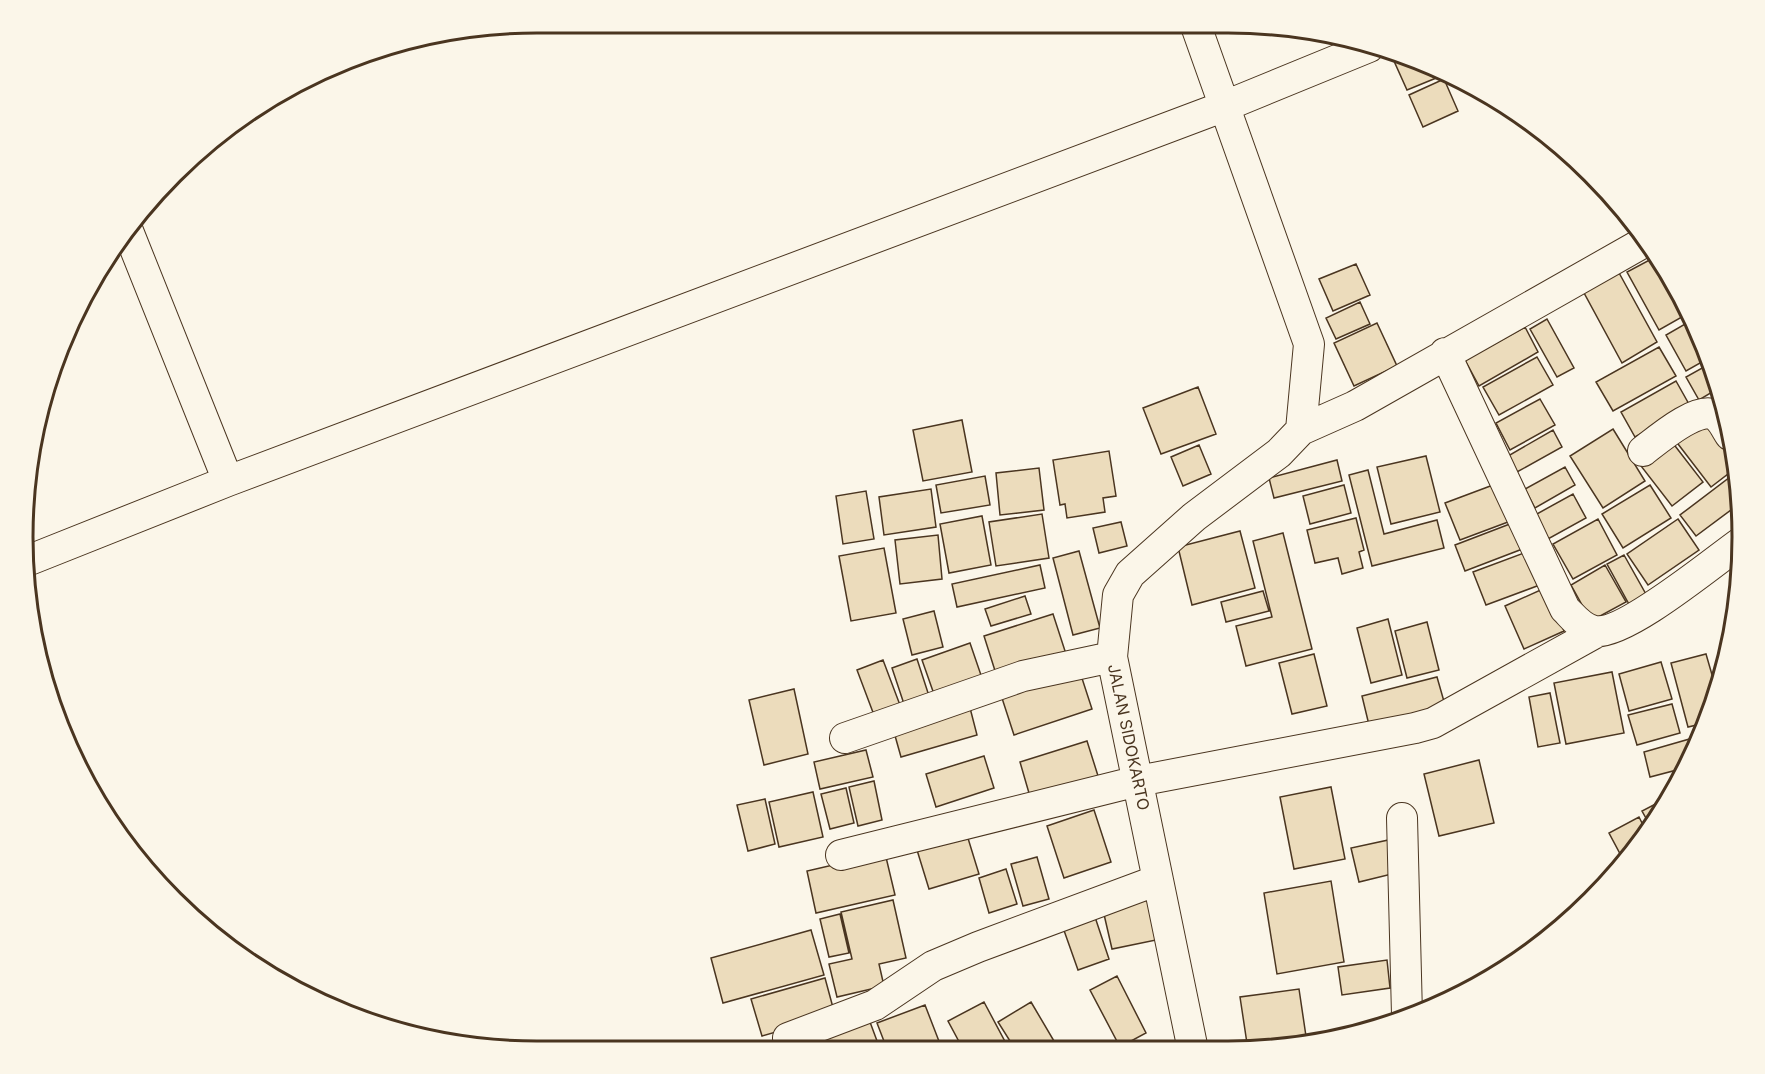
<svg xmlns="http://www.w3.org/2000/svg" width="1765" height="1074" font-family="Inter,sans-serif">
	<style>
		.building { fill: #ecdcbc; stroke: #4a3520; stroke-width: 1.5 }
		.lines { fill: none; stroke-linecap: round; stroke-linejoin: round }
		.street-casing { stroke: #4a3520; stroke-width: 32 }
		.street { stroke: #fbf6e9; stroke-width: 30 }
		.labels { text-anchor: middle; stroke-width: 4.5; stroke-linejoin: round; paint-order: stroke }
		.street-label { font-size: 16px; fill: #4a3520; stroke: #fbf6e9 }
		.rim { fill: none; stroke: #4a3520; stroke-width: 3 }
	</style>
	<rect width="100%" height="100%" fill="#fbf6e9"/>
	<path class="building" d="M1405,56L1425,62L1438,69L1441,76L1407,90L1394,61Z
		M1444,79L1458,111L1423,127L1409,95Z
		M1657,256L1673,279L1689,313L1659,330L1627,272Z
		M1356,264L1370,295L1333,311L1319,279Z
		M1618,271L1657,342L1622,363L1583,291Z
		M1360,302L1370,324L1336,339L1326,318Z
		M1547,319L1574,368L1557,377L1530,329Z
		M1692,320L1709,358L1686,371L1666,335Z
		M1377,323L1397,366L1354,386L1334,343Z
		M1525,327L1538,352L1479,386L1465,360Z
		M1659,347L1676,376L1613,411L1596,382Z
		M1537,357L1553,385L1499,415L1483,387Z
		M1711,363L1719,388L1699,400L1686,377Z
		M1676,381L1690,406L1635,437L1621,412Z
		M1198,387L1216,434L1161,454L1143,408Z
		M1540,399L1555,425L1510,450L1496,423Z
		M1702,418L1737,467L1711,487L1675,440Z
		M962,420L972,472L923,481L913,430Z
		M1613,429L1645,481L1603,508L1570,456Z
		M1553,430L1562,447L1517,472L1508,456Z
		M1672,442L1703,482L1672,506L1641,466Z
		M1199,445L1211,474L1183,486L1171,457Z
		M1109,451L1116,496L1103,498L1105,512L1067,518L1065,504L1060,505L1053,460Z
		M1426,456L1440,512L1391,524L1377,467Z
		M1337,460L1342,481L1274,498L1269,478Z
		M1565,467L1575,485L1535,508L1525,489Z
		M1039,468L1044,510L1000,515L996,473Z
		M1368,470L1384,534L1437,520L1444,548L1372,566L1349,475Z
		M1738,471L1739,504L1696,536L1680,515Z
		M985,476L990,505L941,513L936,485Z
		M1501,482L1516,519L1460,540L1445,503Z
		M1344,485L1351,513L1310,524L1303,496Z
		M1650,485L1671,518L1623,548L1602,514Z
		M931,489L936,527L884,535L879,497Z
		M866,491L874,539L843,544L836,496Z
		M1573,494L1586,518L1548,539L1535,515Z
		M1042,514L1049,558L996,566L989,522Z
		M982,516L991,565L949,573L940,524Z
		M1356,518L1364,550L1359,552L1363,568L1342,574L1338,558L1315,563L1307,530Z
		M1598,519L1617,555L1573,579L1553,544Z
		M1678,519L1699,550L1648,585L1627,554Z
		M1121,522L1127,546L1099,553L1093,528Z
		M1515,522L1525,548L1465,571L1455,545Z
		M1240,531L1255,588L1192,605L1178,547Z
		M1283,533L1312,649L1246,666L1236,626L1272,617L1253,541Z
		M938,535L942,579L900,584L895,540Z
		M884,548L896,613L851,621L839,556Z
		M1532,550L1545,583L1486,605L1473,572Z
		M1079,551L1100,628L1073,635L1053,558Z
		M1624,555L1647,596L1630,606L1607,564Z
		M1040,565L1045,588L957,607L952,584Z
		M1605,565L1626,602L1591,621L1571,585Z
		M1545,588L1564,631L1524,649L1505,606Z
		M1263,591L1269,611L1226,622L1221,602Z
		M1025,596L1031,614L991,626L985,609Z
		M934,611L943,647L912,655L903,619Z
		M1053,614L1066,654L997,677L984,636Z
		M1388,619L1402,675L1371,683L1357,628Z
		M1427,622L1439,670L1407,678L1395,631Z
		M970,643L983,681L935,697L922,660Z
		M1314,654L1327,706L1292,714L1279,663Z
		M1706,654L1717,692L1705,723L1688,727L1671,663Z
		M917,659L930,699L905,707L892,668Z
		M883,660L903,713L877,723L857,670Z
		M1661,662L1672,699L1629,711L1619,674Z
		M1078,666L1092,709L1014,735L1000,692Z
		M1612,672L1624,733L1566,744L1554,683Z
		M1437,677L1445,705L1369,725L1362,696Z
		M794,689L808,754L764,765L749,700Z
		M1550,693L1560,743L1538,747L1529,697Z
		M969,704L977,735L901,757L892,725Z
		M1672,704L1680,733L1637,745L1628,715Z
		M1700,736L1688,767L1650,777L1644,752Z
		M1087,741L1099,779L1031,800L1020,762Z
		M866,750L873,777L820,789L814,762Z
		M984,756L994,788L936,807L926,774Z
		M1479,760L1494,823L1439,836L1424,774Z
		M874,781L882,820L858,826L849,787Z
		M1331,787L1345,859L1294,869L1280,797Z
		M846,788L854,823L830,829L821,794Z
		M813,792L823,837L779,847L769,802Z
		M1669,797L1651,827L1642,811Z
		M765,799L775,844L748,851L737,805Z
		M1094,810L1111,862L1064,878L1047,826Z
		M1639,817L1647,833L1625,863L1609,833Z
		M967,835L979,874L929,889L917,850Z
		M1393,839L1400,872L1359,882L1351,848Z
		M885,853L895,895L816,913L807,871Z
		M1037,857L1049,899L1023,906L1011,864Z
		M1006,869L1017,904L989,913L979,878Z
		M1331,881L1344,962L1277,974L1264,893Z
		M1152,899L1161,939L1112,949L1103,910Z
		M893,900L906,958L879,964L884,986L837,997L829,964L852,959L841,912Z
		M1093,911L1109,959L1078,970L1061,922Z
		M840,914L849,953L829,957L820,919Z
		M811,930L824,975L723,1003L711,958Z
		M1387,960L1390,988L1342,995L1338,967Z
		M1117,976L1146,1033L1120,1047L1090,990Z
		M825,978L835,1015L762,1036L751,999Z
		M1299,989L1307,1043L1248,1050L1240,997Z
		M984,1002L1009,1049H963L948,1021Z
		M1031,1002L1054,1041L1040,1049H1015L998,1022Z
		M925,1005L942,1049H887L877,1023Z
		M870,1022L880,1049H820L817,1042Z
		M1171,1043L1174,1050H1156Z"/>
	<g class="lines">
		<g class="street-casing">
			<path id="street" d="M1196,26L1309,344L1301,430
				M128,231L228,481
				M1445,353L1565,609C1574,618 1582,629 1595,631C1624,636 1713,562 1740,543
				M1643,451C1656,441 1700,403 1716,416C1722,420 1726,429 1730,435
				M27,561L228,481L1225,106L1369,47
				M845,738L1023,676L1112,657
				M1402,818L1407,1015
				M841,855L1138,781L1415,728L1433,723L1597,632
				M788,1038L875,1005L933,966L978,947L1158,880
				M1193,1050L1112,657L1118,595L1130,574L1194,517L1279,453L1301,430L1355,406L1646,241"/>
		</g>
		<use href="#street" class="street"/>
	</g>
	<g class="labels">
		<g class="street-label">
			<text transform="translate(1129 737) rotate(78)" y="6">JALAN SIDOKARTO</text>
		</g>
	</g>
	<path d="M0 0H1765V1074H0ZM537 33H1228A504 504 0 0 1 1732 537V537A504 504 0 0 1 1228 1041H537A504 504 0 0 1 33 537V537A504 504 0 0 1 537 33Z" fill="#fbf6e9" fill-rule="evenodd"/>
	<path class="rim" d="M537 33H1228A504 504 0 0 1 1732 537V537A504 504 0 0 1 1228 1041H537A504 504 0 0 1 33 537V537A504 504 0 0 1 537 33Z"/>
</svg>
